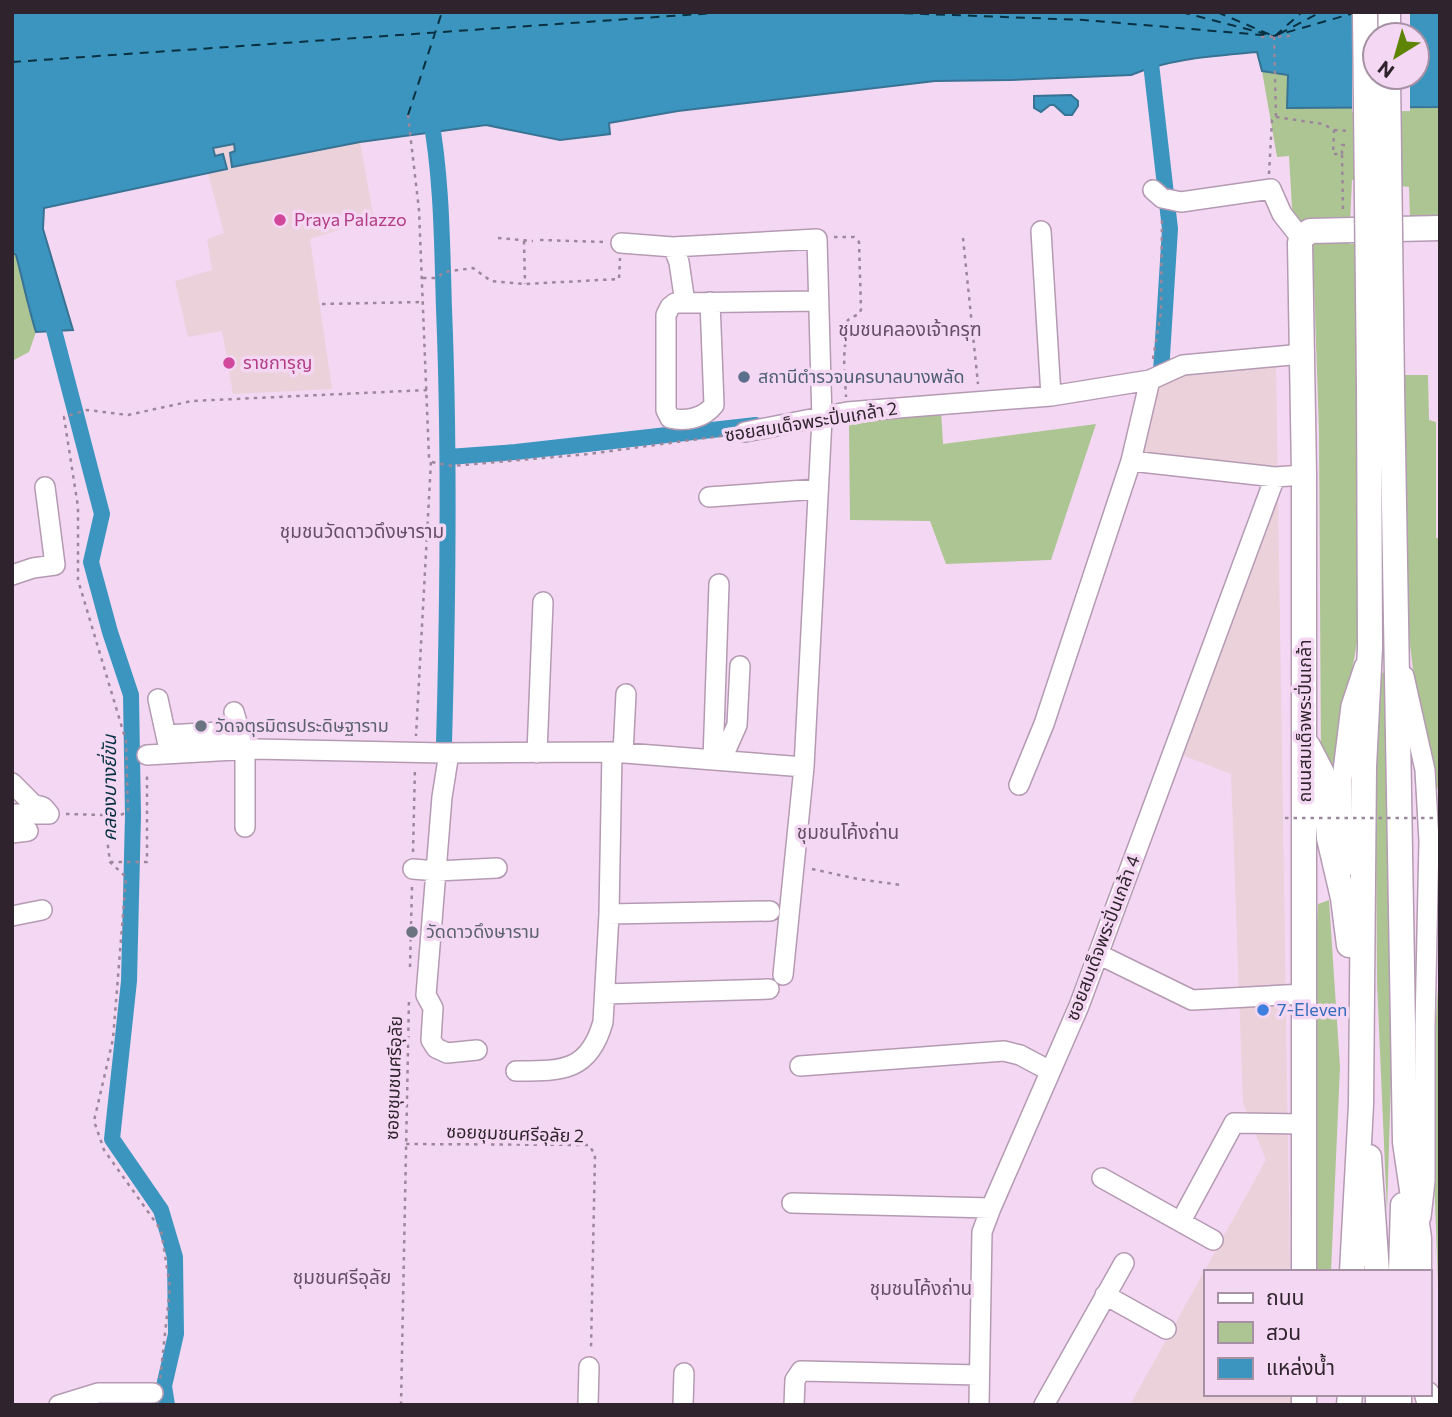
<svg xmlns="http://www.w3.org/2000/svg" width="1452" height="1417" font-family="Commissioner,'Noto Sans Thai',sans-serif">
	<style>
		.commercial { fill: #ead1da }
		.green { fill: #adc592 }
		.water { fill: #3c95bf; stroke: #387394; stroke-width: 2; fill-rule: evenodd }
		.pier { fill: #f4d8f3 }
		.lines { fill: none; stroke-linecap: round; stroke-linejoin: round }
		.canal { stroke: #3c95bf; stroke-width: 16 }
		.ferry { stroke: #073042; stroke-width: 2; stroke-dasharray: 9 7; stroke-linecap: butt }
		.minor-casing { stroke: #b49ab3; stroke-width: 22 }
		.major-casing { stroke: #b49ab3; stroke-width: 27 }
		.path { stroke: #9c879b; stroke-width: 2.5; stroke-dasharray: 3.5 5; stroke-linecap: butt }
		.minor { stroke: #fff; stroke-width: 19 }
		.major { stroke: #fff; stroke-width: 24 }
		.major-bridge-casing { stroke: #b49ab3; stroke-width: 27; stroke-linecap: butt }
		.path-bridge { stroke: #9c879b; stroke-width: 2.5; stroke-dasharray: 3.5 5; stroke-linecap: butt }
		.major-bridge { stroke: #fff; stroke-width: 24 }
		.hotel-dot { fill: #d1479c; stroke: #f4d8f3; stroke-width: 2.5 }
		.service-dot { fill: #5c6f8a; stroke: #f4d8f3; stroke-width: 2.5 }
		.worship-dot { fill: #6b7280; stroke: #f4d8f3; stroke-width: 2.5 }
		.shop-dot { fill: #3f7fe0; stroke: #f4d8f3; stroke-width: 2.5 }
		.labels { text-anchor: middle; stroke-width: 7; stroke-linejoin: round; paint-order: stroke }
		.hotel-label { font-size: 18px; fill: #b23c85; stroke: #f4d8f3; text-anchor: start }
		.service-label { font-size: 18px; fill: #4e5e75; stroke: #f4d8f3; text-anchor: start }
		.street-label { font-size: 18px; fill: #2f242e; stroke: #f4d8f3 }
		.worship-label { font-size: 18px; fill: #5b616d; stroke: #f4d8f3; text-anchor: start }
		.shop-label { font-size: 18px; fill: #366cbe; stroke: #f4d8f3; text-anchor: start }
		.neighbourhood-label { font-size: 19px; fill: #664e66; stroke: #f4d8f3 }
		.water-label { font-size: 19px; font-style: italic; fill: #073042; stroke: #f4d8f3 }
	</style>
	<rect width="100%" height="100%" fill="#f4d8f3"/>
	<path class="commercial" d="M360,142L374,219L310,239L332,389L233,394L222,331L188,337L175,281L212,270L207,239L224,233L208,174L226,168L215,156L213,148L234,143L233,167Z
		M1276,363L1290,1272H1205V1394H1291V1405H1130L1266,1160L1243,1103L1231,774L1182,755L1270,483L1123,454L1137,413L1144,370Z"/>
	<path class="green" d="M1262,71L1288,75L1287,108L1440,107V223L1410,220L1409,187L1352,180L1349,244H1358V636L1336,767L1321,763L1319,430L1312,225H1293L1289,156L1277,157Z
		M12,252L16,254L25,289L28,308L36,332L29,352L12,361Z
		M1405,375H1428L1429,420L1436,422V538H1440V795C1430,772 1427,746 1422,722C1399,608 1401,491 1405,375Z
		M941,409L943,444L1096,424L1051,560L946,564L930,521L850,520L849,424Z
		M1386,671L1392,1044L1387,1213L1377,983L1375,677Z
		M1329,900L1340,1067L1331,1272H1312L1311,1037L1318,904Z
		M1440,958V1338L1431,1093Z"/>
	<path class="water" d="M12,12H1440V107L1287,108L1288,75L1262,71L1257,52C1215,56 1170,58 1131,75L1010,80L935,81L678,111L609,123L610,134L560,140L486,125L360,142L232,167L230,153L235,151L234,144L213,148L215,156L223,154L227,169L44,208L43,229L73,330L36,332C28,307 23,281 16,255L12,252ZM1375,35H1417V77H1375Z
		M1071,95L1078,101V106L1072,115H1065L1054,105H1050L1041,112L1034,108V96Z"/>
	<path class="pier" d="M1352,12H1410V35H1375V77H1410V111L1352,112Z"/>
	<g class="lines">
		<path class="canal" d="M1150,12V55L1170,229L1161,372
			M430,114C442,178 442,244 444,309C450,454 448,599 444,744
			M49,311L102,514L91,562L110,632L131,695L133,815L129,981L112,1139L161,1210L175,1257L176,1334L164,1386L167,1405
			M448,457L516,452L756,425"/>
		<path class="ferry" d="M872,12L1084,20L1274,36L1354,13
			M1181,12L1266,34
			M1217,12L1271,35
			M1279,34L1321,12
			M1275,36L1302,12
			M12,62L729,12
			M408,115L442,12"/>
		<g class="minor-casing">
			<path id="minor" d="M1153,190L1162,198L1181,202L1271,189L1282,214L1301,238
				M1041,231L1051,396
				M621,243L673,247L817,239L822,419L804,767L783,975
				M673,247L679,262L685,303
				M710,302L714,405C704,418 686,422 670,418L666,410V315L670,307L675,303L818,301
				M1150,380L1183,365L1302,354
				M745,432L847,412L1051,396L1150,380L1131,461L1044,724L1019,785
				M1131,461L1275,477L1304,475
				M709,497L818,489
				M12,575L33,568L55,565L45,487
				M1404,676L1425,770L1429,841L1425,1026V1181L1421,1217
				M158,699L168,745
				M234,712L245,750V827
				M166,735L240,731
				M449,753L442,797L426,995L433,1008L431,1040L436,1048L447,1053L477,1050
				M537,753L543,602
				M623,753L626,694
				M147,755L252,749L443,753L612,752L804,767
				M713,760L719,584
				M724,761L725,752L737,725L740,666
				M12,783L33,804L43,807L49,814
				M12,814H49
				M12,833L28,831
				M413,869L437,871L497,868
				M1343,869L1342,779L1351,706L1364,667
				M609,914L770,911
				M12,916L42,910
				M1098,954L1192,1000L1304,994
				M605,994L769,989
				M800,1066L1004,1051L1020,1055L1050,1071
				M516,1071C562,1071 589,1072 603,1022L609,914L612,752
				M1102,1178L1213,1240
				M792,1203L991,1208
				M1181,1221L1234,1123L1303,1124
				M1105,1295L1166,1329
				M59,1405L98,1393H153
				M588,1405L589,1367
				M683,1405L684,1373
				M794,1405L795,1380L801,1371L979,1375
				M979,1405L982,1232L991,1208L1079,1006L1275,477
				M1044,1405L1124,1263"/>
		</g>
		<g class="major-casing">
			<path id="major" d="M1388,35V12
				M1392,388L1405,1142L1419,1238V1272
				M1308,746L1322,773L1325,788L1329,838L1343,898L1349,945
				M1369,1157L1377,1272
				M1304,1272V475L1300,243L1301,238L1310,231L1440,228
				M1352,1272L1361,1105L1364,767L1370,648L1369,387
				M1401,1272L1403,1205
				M1304,1394V1405
				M1378,1394V1405
				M1399,1394V1405
				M1427,1394L1430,1405
				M1349,1405L1350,1394"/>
		</g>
		<path class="path" d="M1261,37L1294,36
			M408,115L419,210L429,458L431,461L416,736
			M1276,117L1323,124L1334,130L1333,154H1342L1343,210
			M1334,130L1348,131
			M1342,154V145H1347
			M1269,174L1272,120L1276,117L1274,36
			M834,237H854L859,242L861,309L860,313L848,320L847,323L844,358L846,397
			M498,238L533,241
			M963,238L978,384
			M540,240L605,242
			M524,241L525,284
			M423,278H437L444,272L473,268L491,281L525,284L619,279L620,258
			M322,304L424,302
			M1153,359L1161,312L1162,216
			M432,462L452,466L589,454L728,435
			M66,814L104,815L110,862L126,877L113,1039L94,1121L104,1150L161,1230L170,1287L160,1380
			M105,821L128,812L126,741L78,580V507L64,417L87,410L128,415L192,401L427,390
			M413,852L415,767
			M110,862H147V773
			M812,869L858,879L901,885
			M410,967L412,886
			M406,1144L589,1145L595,1155L591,1348
			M401,1405L409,998"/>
		<use href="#minor" class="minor"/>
		<use href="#major" class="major"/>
		<g class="major-bridge-casing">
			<path id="major-bridge" d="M1365,12L1369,387
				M1388,77L1392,388"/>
		</g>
		<path class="path-bridge" d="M1285,818H1440"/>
		<use href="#major-bridge" class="major-bridge"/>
	</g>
	<g class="hotel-dot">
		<circle cx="280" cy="220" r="7"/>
		<circle cx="229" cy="363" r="7"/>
	</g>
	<circle class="service-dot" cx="744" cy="377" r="7"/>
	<g class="worship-dot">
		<circle cx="201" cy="726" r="7"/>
		<circle cx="412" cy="932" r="7"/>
	</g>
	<circle class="shop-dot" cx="1263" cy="1010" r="7"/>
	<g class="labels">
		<g class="hotel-label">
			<text x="294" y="226">Praya Palazzo</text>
			<text x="243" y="369">ราชการุญ</text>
		</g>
		<g class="service-label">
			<text x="758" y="383">สถานีตำรวจนครบาลบางพลัด</text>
		</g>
		<g class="street-label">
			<text transform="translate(811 422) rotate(-9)" y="6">ซอยสมเด็จพระปิ่นเกล้า 2</text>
			<text transform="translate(1305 721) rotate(-90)" y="6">ถนนสมเด็จพระปิ่นเกล้า</text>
			<text transform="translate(1103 938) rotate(-69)" y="6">ซอยสมเด็จพระปิ่นเกล้า 4</text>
			<text transform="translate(394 1078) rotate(-88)" y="6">ซอยชุมชนศรีอุลัย</text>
			<text transform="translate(515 1134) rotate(2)" y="6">ซอยชุมชนศรีอุลัย 2</text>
		</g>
		<g class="worship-label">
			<text x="215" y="732">วัดจตุรมิตรประดิษฐาราม</text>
			<text x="426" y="938">วัดดาวดึงษาราม</text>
		</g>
		<g class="shop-label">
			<text x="1277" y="1016">7-Eleven</text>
		</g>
		<g class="neighbourhood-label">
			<text x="910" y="336">ชุมชนคลองเจ้าครุฑ</text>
			<text x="362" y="538">ชุมชนวัดดาวดึงษาราม</text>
			<text x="848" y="839">ชุมชนโค้งถ่าน</text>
			<text x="342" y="1284">ชุมชนศรีอุลัย</text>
			<text x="921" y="1295">ชุมชนโค้งถ่าน</text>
		</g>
		<g class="water-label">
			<text transform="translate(109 788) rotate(-90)" y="7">คลองบางยี่ขัน</text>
		</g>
	</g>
	<rect width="1452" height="1417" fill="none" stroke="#2f242e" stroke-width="28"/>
	<rect x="1204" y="1270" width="228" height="126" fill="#f4d8f3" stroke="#a590a4" stroke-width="2"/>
	<rect x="1218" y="1293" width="35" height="10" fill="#ffffff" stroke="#a590a4" stroke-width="2"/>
	<text x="1266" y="1305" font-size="21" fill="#2f242e">ถนน</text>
	<rect x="1218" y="1322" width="35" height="21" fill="#adc592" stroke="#a590a4" stroke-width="2"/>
	<text x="1266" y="1340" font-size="21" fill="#2f242e">สวน</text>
	<rect x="1218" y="1358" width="35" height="21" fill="#3c95bf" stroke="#a590a4" stroke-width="2"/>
	<text x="1266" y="1375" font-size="21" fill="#2f242e">แหล่งน้ำ</text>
	<g transform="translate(1396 56) rotate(217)"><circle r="33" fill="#f4d8f3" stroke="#a590a4" stroke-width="2"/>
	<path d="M0-5L12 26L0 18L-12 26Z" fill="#5e8404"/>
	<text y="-10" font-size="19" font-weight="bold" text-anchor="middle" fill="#2f242e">N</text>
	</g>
</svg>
